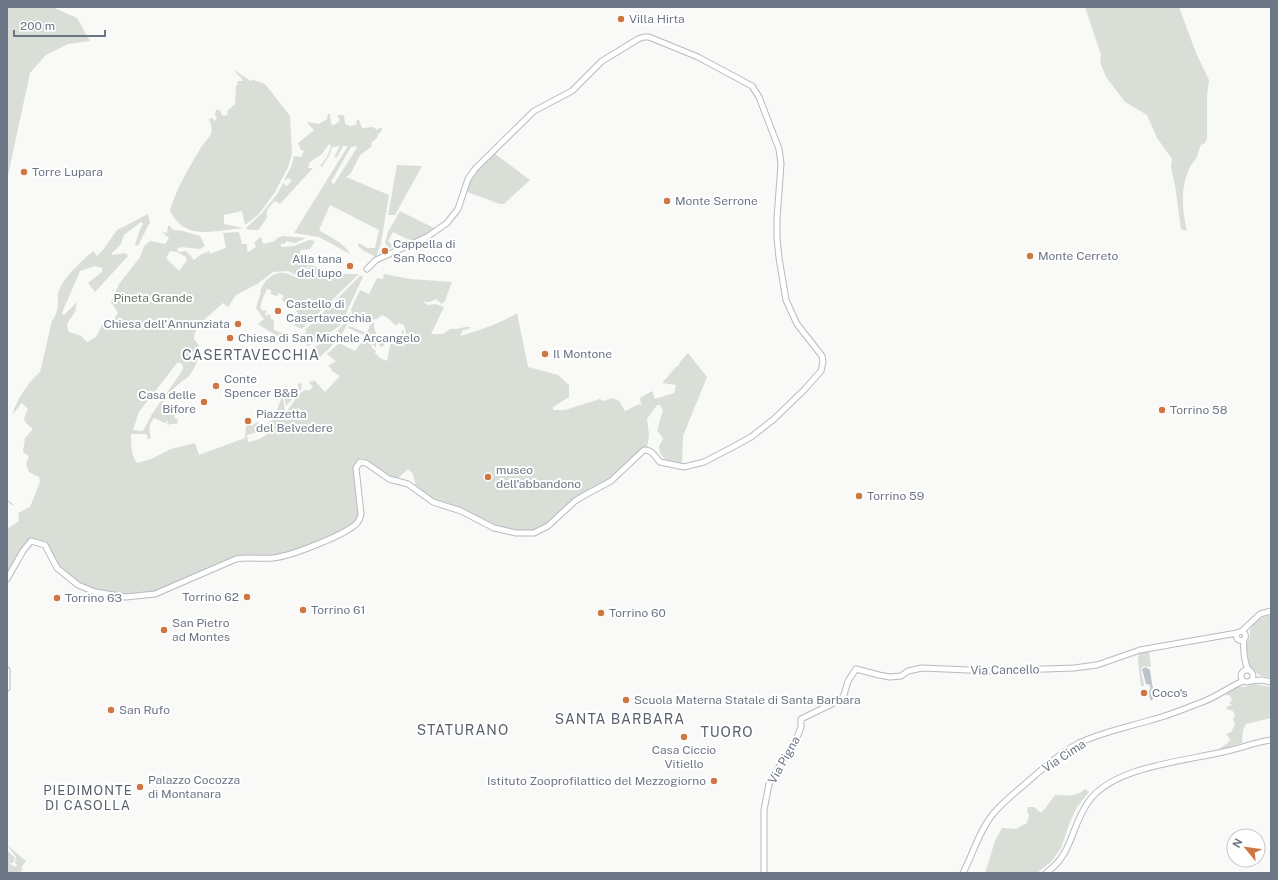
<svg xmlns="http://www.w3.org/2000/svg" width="1278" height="880" font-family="'Public Sans',sans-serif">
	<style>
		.green { fill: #d9ded7; fill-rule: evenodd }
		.water { fill: #bcc3c9 }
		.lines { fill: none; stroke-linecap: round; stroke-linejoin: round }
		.stream { stroke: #bcc3c9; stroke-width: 1 }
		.secondary-casing { stroke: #b7babf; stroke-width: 7 }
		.secondary { stroke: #fff; stroke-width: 5 }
		.poi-dot { fill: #ce7743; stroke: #fff; stroke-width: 1.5 }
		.labels { text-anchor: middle; stroke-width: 4; stroke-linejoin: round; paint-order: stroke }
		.poi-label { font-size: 12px; fill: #6c7685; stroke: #fff; text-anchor: start }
		.park-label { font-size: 12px; fill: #677866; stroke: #fff }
		.street-label { font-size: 12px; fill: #6c7685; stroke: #fff }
		.neighbourhood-label { font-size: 13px; letter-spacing: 1px; fill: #59616b; stroke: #fff }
		.quarter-label { font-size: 14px; letter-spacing: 1px; fill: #59616b; stroke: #fff }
	</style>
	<rect width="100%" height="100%" fill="#f9f9f8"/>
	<path class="green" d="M7,7H52L77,18L90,41L68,44L46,55L30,73L7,180Z
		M1085,7H1179L1196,53L1209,80L1207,97V139L1205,143L1201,145C1199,149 1198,153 1197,157C1195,160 1192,163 1190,167C1180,187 1182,210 1187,231L1181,229L1175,185L1171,167L1172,159L1157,138L1147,115L1125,102L1106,77L1100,62L1101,55Z
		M234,70L251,81L253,80L265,84L290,116L292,154L288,167L275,192L259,214L245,225L242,211L224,215V224L243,228C238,229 232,229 227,230C203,233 182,236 170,210C177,188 188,169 200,149C203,144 208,139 211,134C213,129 211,124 209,119L212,118L215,121L217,118L215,115L216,110H220L222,115L225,116L228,114L227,111L235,104L236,86L238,83L237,81H243C241,76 237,75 234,70Z
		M328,114H330L331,124L334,125L340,121L337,115H344L345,124L350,126L356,125L357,120H359L362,128L373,127L377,130L379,128H382L381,132L378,134L377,138L372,142L371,147L360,155L351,173L346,177L389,195L381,243L376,257L364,251L358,246L359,243L367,248H375L379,230L330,205L319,230C329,237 344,242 350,254L319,237L294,233L348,146H343L337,157H334L340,146L332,147L329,156L322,167L320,166L327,157L331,146L329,144L322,154L310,162L308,168H313L280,204L275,201C270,206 265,210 267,218L258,230H248L246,228L262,213L278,193L283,183L287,186L292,180L288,178L286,180H284L291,167L294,156L301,157L304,151L301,150L298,143L314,130L307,123L308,122L319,124L327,119ZM358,146L334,184L331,182L351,147Z
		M494,153L530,180L504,204H500L467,192C472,174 480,166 494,153Z
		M397,165L422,166L395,215H388Z
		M400,211L436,229L417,241L407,239L393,232L388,241L392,245L390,249L385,243L388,232Z
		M148,214L150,222L138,246L135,245L139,232L143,224L141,222L124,235L121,244L112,253V255L125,253L128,256L95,292L88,283L102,272V268L95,266L80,271L62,313L64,315L77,302C76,306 76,309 75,312C70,320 64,323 69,332L81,336L87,342L96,337L102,325L112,322L118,313L111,302L119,284L140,257L144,246L150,241L165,244L169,238L162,232L167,233L168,226H170L173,230L183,231L200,236L205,246L200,249L181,247L177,249L179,252L186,251L194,260L200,255L209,251L210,254L226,248L223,233L239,232L242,244H247V250L248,252L256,247L254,243L260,237L262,239V242L264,244L275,241L277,238L283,236L306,238L295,243L286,241V243L281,244V247L294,246L309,240L315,241L310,249L301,250L298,257L299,260L309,265C305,268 303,274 298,276L288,271L273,272L257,284L236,295L228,307L223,303C214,312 194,325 194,339L199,345L197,350C201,358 194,370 188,377C184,380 178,384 173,389L179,392L173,401L166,396L164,399L162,406L169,409L173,403L176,405V407L179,409L174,417L178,420L177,424H170L169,425L171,426L167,424L168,421H167L165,423L154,418C148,425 149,431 151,439H147L148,437L146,434H131C131,444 131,455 137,463L151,459L171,449L195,443L199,455L245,438L246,425L249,424L252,426L257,422L260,425L263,424L265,425C280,417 275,408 283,396L285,411H287L299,394L305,390L308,391L313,387L309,382L310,381L312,382L314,380L325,392L340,376L331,370L332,369L328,366L336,361L327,354L339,343L355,351L366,336L348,328L349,326L367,333L370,325L374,322V328L377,335L386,339L384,346L381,347L376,341V348L373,345L375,339H377L378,338L372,335L371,341L372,348L376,351L375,353L380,358L387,361L391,341L401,345L402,330L404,331L403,345L404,348L406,333L404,325L399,323L396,326L388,318L382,315C378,319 373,321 368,319L372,314L352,315L351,309L360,290L369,294L377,278L383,279L384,274L410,279L452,282L445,301L442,304L436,299L430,302H423L428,305L435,304L444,307L431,334H443L450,329H457L465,327H471L469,329L463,330L460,336C480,330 499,324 517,313L528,367L558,375L569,385V397L553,407V410H565L600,399L603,401L613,398L619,401L625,411L639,404L640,405H641L640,398L652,391L655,399L674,393L676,385L662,383L676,367L679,365L680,362L688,353L707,377L683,436L682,465L668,463L660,453L659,446L663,439L661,435L657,431L663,410L660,405H657L647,419L649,435L647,448L641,449L616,474L605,483L577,497L543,527L535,530L518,531L488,523L459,507L432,499L416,487L413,474L408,469L396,480L389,477L363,458H360L354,465L358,513C357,521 353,524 347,528L293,551L272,556H242L158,592L129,595L94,590L80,584L60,569L49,548L32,539L7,575V529L19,521L18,513L30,507L40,482L39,477L29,472L26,464L29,456L23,452L25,438L33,429C23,421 22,421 28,409L22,403L13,414C15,402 30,380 40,372L52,321C57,315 58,307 58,299C58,297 57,295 58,293C63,277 81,262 93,251L97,256L103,250L117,230ZM170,251L177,252L186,257L187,260L179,271L166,258ZM179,362L182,364L183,367L182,371L152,414L144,429L142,431L133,430L139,412L177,363ZM272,428L273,430C266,436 257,441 248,442L247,435Z
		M311,265C327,271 342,275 359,274L302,329L294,325L299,320L296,317L298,313L295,309L292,308L288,309L282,299L284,296L279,293L277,296L271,294V290L267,289L262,300L260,308L263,311L265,310L267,312L265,313L266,316L269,314L271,316V319L274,320V330L285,334L283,337L281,336L280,338L258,324L264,319L256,308L261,292L260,291C265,279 276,268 290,275C294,276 296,278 299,279C304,275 306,269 311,265Z
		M361,275L363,277L341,324L325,337L308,346L301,338L306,332L305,330Z
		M350,312C348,332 333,345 319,358L310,349C327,341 343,330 350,312Z
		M301,383L302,384L301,386L302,388L286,406L284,394L289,388L295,392L299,387L297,385Z
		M1271,615V678L1259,675L1250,667L1248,662L1246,645L1250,636V630L1254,623L1258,619Z
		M1149,651L1151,667L1144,666L1141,669C1141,675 1144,680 1144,686H1141L1138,662L1139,652Z
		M1254,684L1271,687V718L1246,724L1243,730L1242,743L1221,750L1219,749L1228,743L1230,739L1226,734L1231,732L1235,725L1233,719L1235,716L1233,711L1227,709L1226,707L1232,705L1229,703L1232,700L1230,695L1227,696L1226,693L1237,686L1245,687Z
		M1085,789L1089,792L1077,807L1070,822L1061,848L1051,862L1037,873H985L995,841L1002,828L1016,829L1027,823L1029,815L1027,811L1028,807H1034L1041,813C1047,807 1050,801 1055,795C1066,795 1076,798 1085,789Z
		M7,845L26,861L21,868L23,870L18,873H7V850L15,858L13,863H10V864L16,867L17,865L15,863L16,857Z"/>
	<path class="water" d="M1146,667L1150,670L1152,684L1154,694L1152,701L1150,699L1149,692L1151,687H1149L1151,685L1146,684L1142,669Z"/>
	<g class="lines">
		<path class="stream" d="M7,500L13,505"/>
		<g class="secondary-casing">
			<path id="secondary" d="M7,579L23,551L31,541L45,545L57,568L78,585L95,592L126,597L155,594L236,559C248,557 260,559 273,558C291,556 342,536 355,525C359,522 360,519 361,514L356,468L360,462L366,463L389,479L408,484L433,502L461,511L494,528L516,533H534L548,526L575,501L585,495L611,481L644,450C652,449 655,457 660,462L684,467L704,462L731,448L751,437L774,419L804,390L821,371L823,362L822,356L797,324L786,300L779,258L777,237V218L781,164L779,149L759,97L752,86L698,57L649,37H644L638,39L617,52L602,61L572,91L534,111L475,169L468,179L458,209L447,223L427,237L376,260L367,269
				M1242,631L1260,614L1271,611
				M1236.5 636a4.5 4.5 0 1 1 9 0a4.5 4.5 0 1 1-9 0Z
				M1244,639C1243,650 1244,660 1248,670
				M1241 676a6 6 0 1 1 12 0a6 6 0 1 1-12 0Z
				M7,670V688
				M1250,681L1262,680L1271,682
				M764,873V810L769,784L798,735L801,727V719L840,700L844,695L848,681L856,669L879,675L890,677L901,676L908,671L922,668L992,671L1074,668L1097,665L1140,650L1237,633
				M963,873C973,854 979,831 993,814C1002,803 1013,794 1024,785C1041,770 1059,754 1079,743C1102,732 1128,727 1151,720C1167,716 1182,710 1197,704C1214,699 1227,688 1243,681
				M1046,873C1074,853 1070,827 1089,801C1114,766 1187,761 1227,751C1242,748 1255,742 1271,740"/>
		</g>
		<use href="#secondary" class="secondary"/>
	</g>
	<g class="poi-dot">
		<circle cx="621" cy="19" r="4"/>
		<circle cx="24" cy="172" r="4"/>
		<circle cx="667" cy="201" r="4"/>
		<circle cx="385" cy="251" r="4"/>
		<circle cx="1030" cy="256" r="4"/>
		<circle cx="350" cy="266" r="4"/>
		<circle cx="278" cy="311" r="4"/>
		<circle cx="238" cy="324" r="4"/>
		<circle cx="230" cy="338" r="4"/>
		<circle cx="545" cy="354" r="4"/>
		<circle cx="216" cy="386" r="4"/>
		<circle cx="204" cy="402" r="4"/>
		<circle cx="1162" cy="410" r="4"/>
		<circle cx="248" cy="421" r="4"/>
		<circle cx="488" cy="477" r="4"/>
		<circle cx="859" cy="496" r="4"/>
		<circle cx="247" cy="597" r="4"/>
		<circle cx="57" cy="598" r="4"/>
		<circle cx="303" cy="610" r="4"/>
		<circle cx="601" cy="613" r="4"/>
		<circle cx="164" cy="630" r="4"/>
		<circle cx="1144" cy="693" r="4"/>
		<circle cx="626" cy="700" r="4"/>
		<circle cx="111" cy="710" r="4"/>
		<circle cx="684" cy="737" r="4"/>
		<circle cx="714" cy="781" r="4"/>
		<circle cx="140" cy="787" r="4"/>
	</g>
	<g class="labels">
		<g class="poi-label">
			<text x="629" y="23">Villa Hirta</text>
			<text x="32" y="176">Torre Lupara</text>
			<text x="675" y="205">Monte Serrone</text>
			<text x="393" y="248">Cappella di<tspan x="393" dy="14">San Rocco</tspan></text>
			<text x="1038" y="260">Monte Cerreto</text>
			<text x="342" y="263" text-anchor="end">Alla tana<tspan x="342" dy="14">del lupo</tspan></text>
			<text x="286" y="308">Castello di<tspan x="286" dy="14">Casertavecchia</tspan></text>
			<text x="230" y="328" text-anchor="end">Chiesa dell'Annunziata</text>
			<text x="238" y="342">Chiesa di San Michele Arcangelo</text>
			<text x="553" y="358">Il Montone</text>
			<text x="224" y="383">Conte<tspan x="224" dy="14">Spencer B&amp;B</tspan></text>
			<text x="196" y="399" text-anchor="end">Casa delle<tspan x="196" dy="14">Bifore</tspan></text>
			<text x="1170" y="414">Torrino 58</text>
			<text x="256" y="418">Piazzetta<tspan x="256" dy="14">del Belvedere</tspan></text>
			<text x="496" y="474">museo<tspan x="496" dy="14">dell'abbandono</tspan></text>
			<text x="867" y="500">Torrino 59</text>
			<text x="239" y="601" text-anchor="end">Torrino 62</text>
			<text x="65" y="602">Torrino 63</text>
			<text x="311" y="614">Torrino 61</text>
			<text x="609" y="617">Torrino 60</text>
			<text x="172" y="627">San Pietro<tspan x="172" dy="14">ad Montes</tspan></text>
			<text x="1152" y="697">Coco's</text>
			<text x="634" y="704">Scuola Materna Statale di Santa Barbara</text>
			<text x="119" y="714">San Rufo</text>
			<text x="684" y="754" text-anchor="middle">Casa Ciccio<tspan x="684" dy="14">Vitiello</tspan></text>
			<text x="148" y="784">Palazzo Cocozza<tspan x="148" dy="14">di Montanara</tspan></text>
			<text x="706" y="785" text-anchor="end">Istituto Zooprofilattico del Mezzogiorno</text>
		</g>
		<g class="park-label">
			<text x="153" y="302">Pineta Grande</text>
		</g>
		<g class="street-label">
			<text transform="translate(1005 670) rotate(-1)" y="4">Via Cancello</text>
			<text transform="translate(1064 756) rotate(-33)" y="4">Via Cima</text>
			<text transform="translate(784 760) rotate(-61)" y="4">Via Pigna</text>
		</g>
		<g class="neighbourhood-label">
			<text x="88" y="795">PIEDIMONTE<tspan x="88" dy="15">DI CASOLLA</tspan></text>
		</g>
		<g class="quarter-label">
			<text x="251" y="360">CASERTAVECCHIA</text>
			<text x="620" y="724">SANTA BARBARA</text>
			<text x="463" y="735">STATURANO</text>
			<text x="727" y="737">TUORO</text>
		</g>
	</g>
	<rect width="1278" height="880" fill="none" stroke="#6c7685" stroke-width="16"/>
	<g transform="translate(1246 848) rotate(299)"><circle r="19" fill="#ffffff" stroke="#c4c8ce"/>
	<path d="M0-3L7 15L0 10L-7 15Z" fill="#ce7743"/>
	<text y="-6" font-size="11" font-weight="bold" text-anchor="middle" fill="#6c7685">N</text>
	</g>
	<path d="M14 30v6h91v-6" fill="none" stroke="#6c7685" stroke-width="2"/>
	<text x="20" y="30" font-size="12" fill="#6c7685" stroke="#ffffff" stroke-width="3" paint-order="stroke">200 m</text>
</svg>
